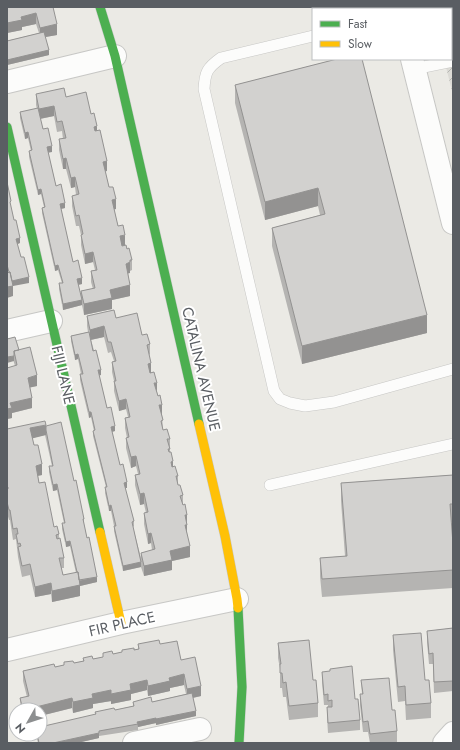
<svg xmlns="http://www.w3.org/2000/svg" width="460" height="750" font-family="Jost,sans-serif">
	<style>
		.industrial { fill: url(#industrial-furrows) }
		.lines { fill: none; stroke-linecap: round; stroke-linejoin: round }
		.lane-casing { stroke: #c7c7c5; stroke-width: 12 }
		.street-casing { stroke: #c7c7c5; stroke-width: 24 }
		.fast-casing { stroke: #c7c8c7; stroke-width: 10 }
		.slow-casing { stroke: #c7c8c7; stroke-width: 10 }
		.lane { stroke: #fcfcfb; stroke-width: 11 }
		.street { stroke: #fcfcfb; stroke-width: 22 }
		.fast { stroke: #4caf50; stroke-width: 9 }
		.slow { stroke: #ffc107; stroke-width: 9 }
		.wall { fill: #b5b4b2; fill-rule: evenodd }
		.shaded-wall { fill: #939291 }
		.building { fill: #d2d1cf; stroke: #939291 }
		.labels { text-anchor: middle; stroke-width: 4; stroke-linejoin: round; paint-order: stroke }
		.street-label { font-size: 15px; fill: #5a5e63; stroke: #fff }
	</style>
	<defs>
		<pattern id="industrial-furrows" width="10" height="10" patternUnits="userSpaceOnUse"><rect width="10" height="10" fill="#dcdbd6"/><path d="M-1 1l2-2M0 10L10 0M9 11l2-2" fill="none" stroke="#b5b5b1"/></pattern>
	</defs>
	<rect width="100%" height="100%" fill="#ebeae5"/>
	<path class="industrial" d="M430,7H453V95L444,59H451V9H430Z"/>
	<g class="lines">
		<g class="lane-casing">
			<path id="lane" d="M313,36L221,58C207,68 205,72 204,89L274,391L280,399L290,403L305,406L334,402L453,369
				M414,69L453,61
				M270,485L453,444"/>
		</g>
		<g class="street-casing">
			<path id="street" d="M399,7V9
				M412,59L453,223
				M7,82L115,56
				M7,331L51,321
				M7,650L121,623L237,599
				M134,743L200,729
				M444,743L453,733"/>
		</g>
		<g class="fast-casing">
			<path id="fast" d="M100,7L115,56L199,424
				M7,127L100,532
				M238,608L242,687L239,743"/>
		</g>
		<g class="slow-casing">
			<path id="slow" d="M199,424L225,536L237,599L238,608
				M100,532L121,623"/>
		</g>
		<use href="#lane" class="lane"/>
		<use href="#street" class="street"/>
		<use href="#fast" class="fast"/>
		<use href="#slow" class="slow"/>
	</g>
	<path class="wall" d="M7,7H53L57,35L45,37L49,55L7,65V41L39,33L36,24L22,27V30L7,33Z
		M337,59L427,333L302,364L272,246V228L320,215L318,206L265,220L235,103V85Z
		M36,94L66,97L91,114L97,131L107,171H105L109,187L116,209H114L118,226L125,245L132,260V270L130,271V273H128L130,296L112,300V309L84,315L82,305L63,310L59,289V283H62L58,270L55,271L42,213V208L44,207L41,194L38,195L29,157V151H31L28,138L25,139L20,118V112L37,109L36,105ZM54,116L57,132L62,131L63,139H59V150L63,169H66L71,188L75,187L76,195L72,196V206L76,226H79L81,235V245L85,264L93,262L95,270L91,271V282L93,289L81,291V296L78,285L82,284L73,262L61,209L65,208L56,186L48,152H52L43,129L40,119Z
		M87,316L116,318L142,335L150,344V354L149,355L151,373L157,392L162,415L163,430L170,439V452L173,466L178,476V485L183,495V505L187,515V533L190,557L172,561V570L144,576L141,567L123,571L114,531V526L111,511H109L105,493L106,487L93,436V431H94L91,417L89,418L80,380V374H81L78,359L75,360L71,341V336L88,332L87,326ZM104,337L108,353L111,352L114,361L112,362V372L114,381V391L119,411L126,409L128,417L125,418V428L127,438H126V448L131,468L136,466L138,474L135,475V485L140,505L144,504L146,513H144V524L148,544L151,543L152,550L141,553V558L133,527L134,526V521L125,488H127L120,465L112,432L115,431L107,408L99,375H101L91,340Z
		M7,339L19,350L37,386L30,387L32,408L12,413V418L7,419V368L15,366Z
		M46,426L74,481L84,519V525L97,582L80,586V596L52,602L51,594L35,597L30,575L22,577L18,557L16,539L13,540L10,520H9L7,513V429ZM45,435L52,466H49V472L53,491L57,490L64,523H62V529L66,547L70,546L76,573L63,575L61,568H64V558L59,539V534L54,527L39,483L38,476L42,475L32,438Z
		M453,475V522H451L453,544V588L322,597L320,576V558L345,556L341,501V483Z
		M453,628V691L434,693L433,664H429L427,642V631Z
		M393,635L425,680L431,703V718L406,720L405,701L398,702L393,650Z
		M278,643L313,680L318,703V717L289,720L286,697H283L282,688H280V669L278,658Z
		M138,644H160L181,660L201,696L193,698L196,716L156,725V723L138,727V730L99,736V738L77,743H38L36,734H40L95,715V712L115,710L133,706V702H152L186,694L184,685L170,688V691L148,696L147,690L131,694V700L111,704V701L93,704V708L73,713L72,708L40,716V710H21L20,698L27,697L23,681V671L55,667L83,661V658L93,659L103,657V653L113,654L122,652V650L138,649Z
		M322,672L355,699L360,720V730L328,733L327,717V707H328V705H324L322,682Z
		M361,680L392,710L397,731V742L383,743H370L368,732H363L360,705V694H362Z"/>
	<path class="shaded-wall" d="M36,13V24L22,27V30L7,33V23L21,17Z
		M57,24V35L40,38V28Z
		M49,50V55L7,65V60Z
		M54,106V116L39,119V109Z
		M97,126V136L94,137V127Z
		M28,132V138L25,139V133Z
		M52,146V152L47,153V147Z
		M66,158V169H63V159Z
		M107,161V171L103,172V162Z
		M75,177V187L71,188V178Z
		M318,188V206L265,220V202Z
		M41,189V194L38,195V190Z
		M116,199V209L112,210V200Z
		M65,203V208L60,209V204Z
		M125,235V245L120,246V236Z
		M20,238V243L16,245V239Z
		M93,252V262L85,264V254Z
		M130,262V273L126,274V264Z
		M58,265V270L55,271V266Z
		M29,277V283L13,286V296L7,298V287L11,281Z
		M82,278V284L77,285V279Z
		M130,285V296L112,300V309L84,315V304L110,290Z
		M82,300V305L63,310V304Z
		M427,315V333L302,364V346Z
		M104,326V337L90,340V330Z
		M78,354V359L75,360V355Z
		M14,356V361L7,363V357Z
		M151,363V373L148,374V364Z
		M98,370H101V375L98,376Z
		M37,375V386L28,388V378Z
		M154,383H157V393Z
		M32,398V408L12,413V418L7,419V409L10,403Z
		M126,399V409L119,411V401Z
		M159,405H162V415L159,416Z
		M89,412H91V417L89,418Z
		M46,425V435L30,439V428Z
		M115,426V431L111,432V427Z
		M136,456V466L131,468V457Z
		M173,461V472L171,462Z
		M42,464V475L36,476V466Z
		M127,482V488H124V483Z
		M57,484V490L53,491V485Z
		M144,493V504L140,505V494Z
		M111,505V511H109V506Z
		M185,515H187V535L185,536Z
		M151,533V543L148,544V534Z
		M70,541V546L66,547V542Z
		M190,546V557L172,561V570L144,576V566L170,551Z
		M141,562V567L123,571V566Z
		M97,577V582L80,586V596L52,602V591L78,581Z
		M51,583V594L35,597V587Z
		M184,674V685L170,688V691L148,696V686L169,678Z
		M147,680V690L131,694V700L111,704V694L130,684Z
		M201,686V696L187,699V689Z
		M111,690V701L93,704V708L73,713V702L92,694Z
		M72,698V708L40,716V710H36V707Z
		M196,711V716L156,725V719Z
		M156,718V723L138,727L137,722Z
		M99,733V738L77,743H53Z"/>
	<path class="building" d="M7,7H53L57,24L40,28L36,13L21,17L22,20L7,23Z
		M44,32L49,50L7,60V41Z
		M337,59H362L427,315L302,346L272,228L325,214L318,188L265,202L235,85Z
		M64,88L66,97L86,92L91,114L94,113L97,126L94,127L95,131L100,130L107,161L103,162L105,170L109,187H113L116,199L112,200L118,226L123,225L125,235L120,236L122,246L126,245L127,249L129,248L132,260H130V262L126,264L130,285L110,290L112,298L84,304L81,291L95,288L91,271L97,270L93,252L85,254L81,235L83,234L79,215L76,216L72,196L79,194L75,177L71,178L66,158L63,159L59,139L66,138L62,121L57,122L54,106L39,109L36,94Z
		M38,108L43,129L48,128L52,146L47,147L56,186L61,184L65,203L60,204L73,262L78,260L82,278L77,279L82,300L63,304L59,283H63L58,265L55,266L42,208L45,207L41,189L38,190L29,151L32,150L28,132L25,133L20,112Z
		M7,182L11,201L10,202L14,220H16L20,238L16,239L21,257H24L29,277L12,281L10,272H9L7,265Z
		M10,272L13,286L7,287V273Z
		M114,310L116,318L137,313L142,335L147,334L150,344L147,345L151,363L148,364L150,373L154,372L157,383H154L158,396L160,395L162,405H159L163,420L161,421L163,430L167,429L170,439H167L170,449H168L169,452H171L173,461L171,462L172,467L175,466L178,476H176L178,485H180L183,495L180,496L183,505L185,504L187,515H185L187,525H185L190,546L170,551L172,560L144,566L141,553L155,549L151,533L148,534L144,513L148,512L144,493L140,494L135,475L140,474L136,456L131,457L126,438L129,437L125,418L130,417L126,399L119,401L114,381H116L112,362L116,361L111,342H108L104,326L90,330L87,316Z
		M89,332L93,351L96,350L101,370H98L107,408L111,407L115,426L111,427L120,465L123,464L127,482L124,483L134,521L132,522L141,562L123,566L114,526H116L111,505L109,506L105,487H107L93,431L95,430L91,412H89L80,374H83L78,354L75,355L71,336Z
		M15,337L19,350L14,351V356L7,357V339Z
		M30,347L37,375L28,378L32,398L10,403L12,408L7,409V368L17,365L14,351Z
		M45,421L46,425L30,428L34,445H38L42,464L36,466L39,483L45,482L54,527L57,526L59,534L56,535L57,539L60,538L64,558H59L63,575L78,572L80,585L52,591L51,583L35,587L30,564L22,566L18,547L21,546L20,543L18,544L16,534H18L17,528L13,529L10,510H9L7,502V490L8,489V487H7V429Z
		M61,422L74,481L76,480L84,519H83L87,538L89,537L97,577L79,580L78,572H77L70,541L66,542L62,523H65L57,484L53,485L49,466H53L46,430V426Z
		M453,475V504H450L453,544V570L322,579L320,558L347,556L341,483Z
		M453,628V681L434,682L433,653L429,654L427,631Z
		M421,633L425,680H429L431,703L406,705L405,686L398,687L393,635Z
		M159,640L160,644L177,641L181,660L195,657L201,686L187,689L184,674L169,678L170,681L148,686L147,680L130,684L131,690L111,694V690L92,694L93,698L73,702L72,698L36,707L37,710H23L20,698L29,696L23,671L54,664L55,667L64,665V662L73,661L74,663L84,661L83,658L92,656L93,659L103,657V653L112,651L113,654L122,652V650L134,648V650L139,649L138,644Z
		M309,640L313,680H316L318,703L289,706L286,682L283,683L282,673H280V664H281L278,643Z
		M352,666L355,699H358L360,720L328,723L327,707H332V700L328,701V694L324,695L322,672L330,671V669Z
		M389,678L392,710H395L397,731L370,734L368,721L363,722L360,694H363L361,680Z
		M192,693L196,711L156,719V718L137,722L138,724L99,731V733L53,743H39L37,734H40V727L96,714L95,712L114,708L115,710L134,706L133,702L151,697L152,702Z"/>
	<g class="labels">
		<g class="street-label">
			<text transform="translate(201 369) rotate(77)" y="5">CATALINA AVENUE</text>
			<text transform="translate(63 375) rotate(77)" y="5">FIJI LANE</text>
			<text transform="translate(122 624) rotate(-13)" y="5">FIR PLACE</text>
		</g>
	</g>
	<rect width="460" height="750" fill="none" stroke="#5a5e63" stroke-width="16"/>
	<rect x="312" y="8" width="140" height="52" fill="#ffffff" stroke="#bdbfc1"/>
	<rect x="320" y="21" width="20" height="6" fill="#4caf50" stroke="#bdbfc1"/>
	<text x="348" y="28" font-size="12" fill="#5a5e63">Fast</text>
	<rect x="320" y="41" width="20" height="6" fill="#ffc107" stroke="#bdbfc1"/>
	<text x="348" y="48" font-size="12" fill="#5a5e63">Slow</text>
	<g transform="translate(28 722) rotate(231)"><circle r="19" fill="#ffffff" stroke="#bdbfc1"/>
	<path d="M0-3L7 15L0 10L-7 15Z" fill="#8d8f90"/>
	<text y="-6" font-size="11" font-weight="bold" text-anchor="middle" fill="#5a5e63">N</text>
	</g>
</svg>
